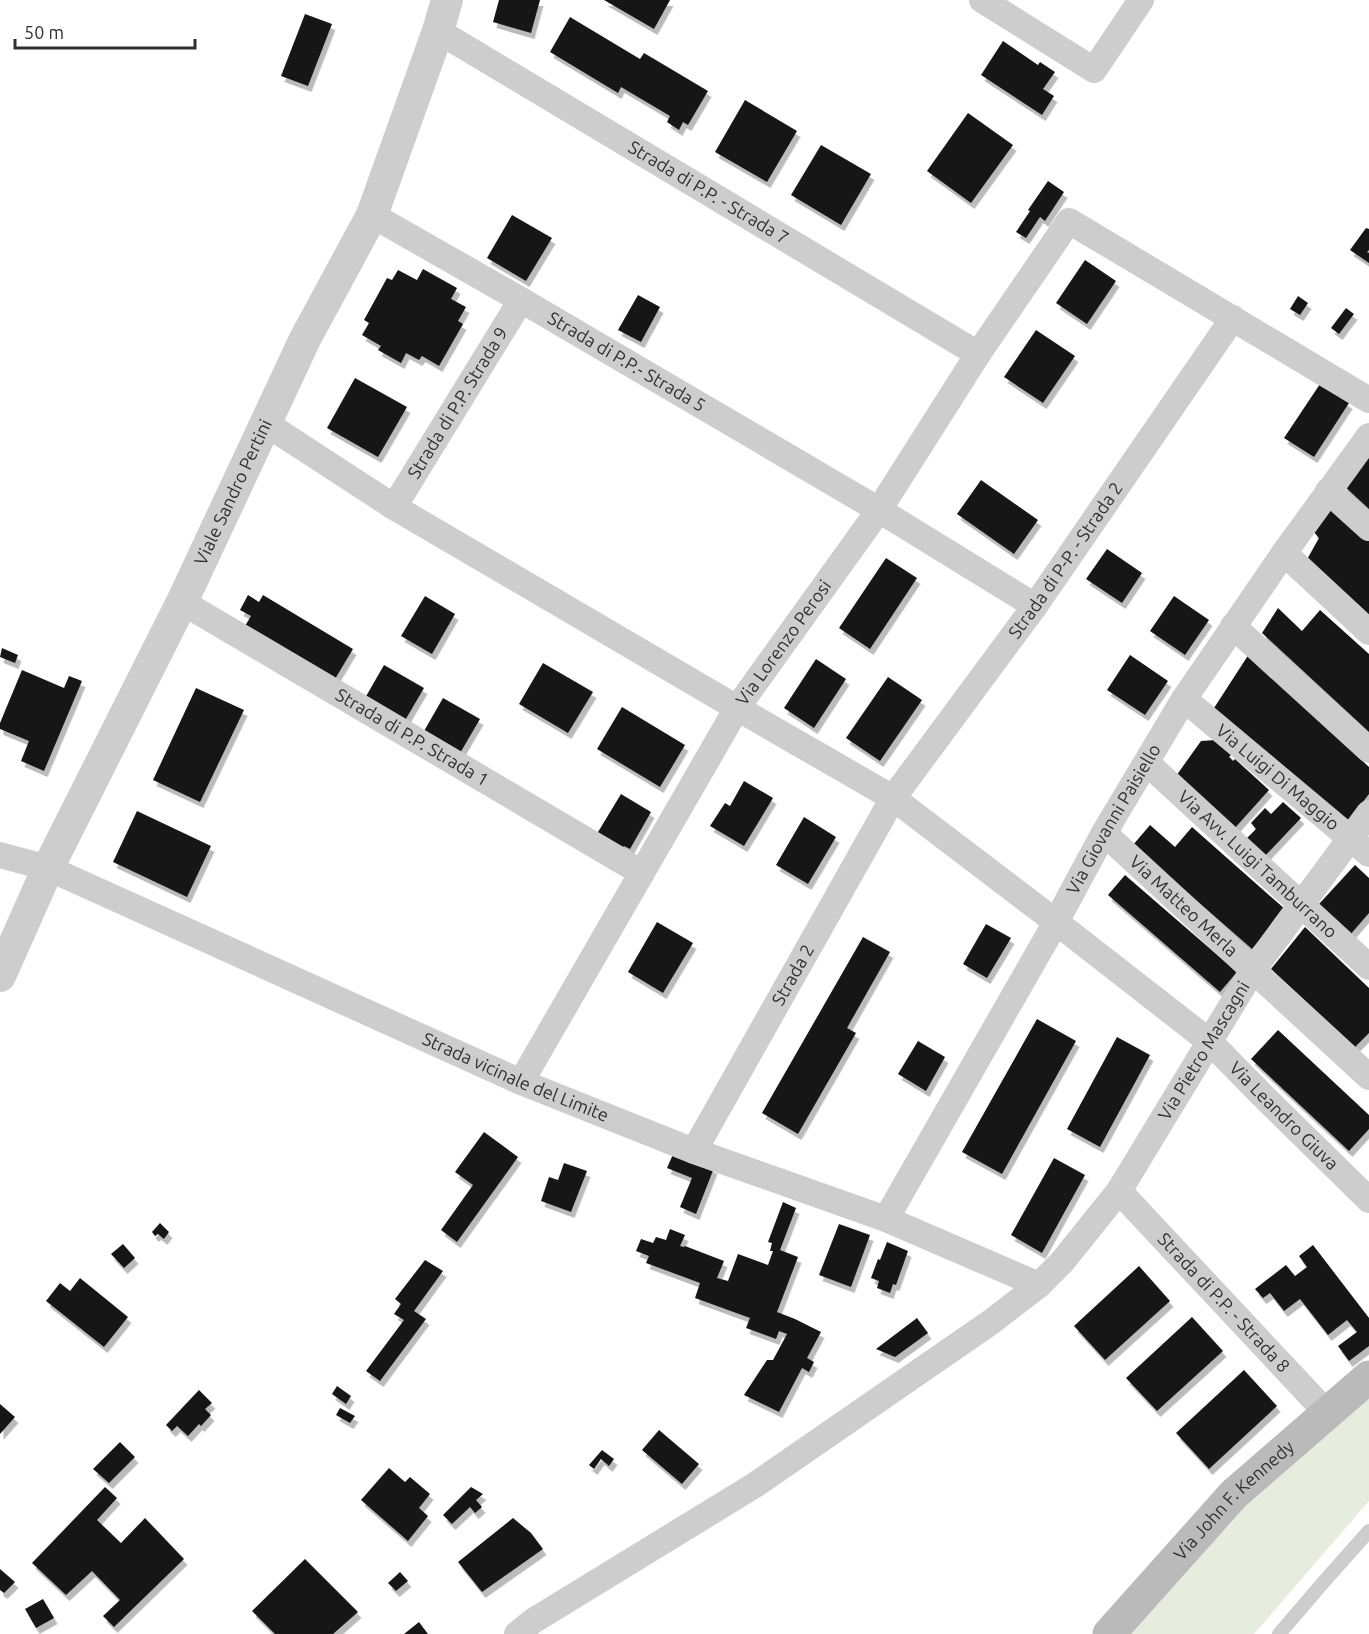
<svg xmlns="http://www.w3.org/2000/svg" width="1369" height="1634" font-family="Ubuntu,sans-serif">
	<style>
		.green { fill: #e7edde }
		.building { fill: #171717; filter: url(#shadow) }
		.lines { fill: none; stroke-linecap: round; stroke-linejoin: round }
		.service { stroke: #cdcdcd; stroke-width: 14 }
		.minor { stroke: #cdcdcd; stroke-width: 26 }
		.tertiary { stroke: #cdcdcd; stroke-width: 32 }
		.secondary { stroke: #bababa; stroke-width: 33 }
		.labels { text-anchor: middle; stroke-width: 6; stroke-linejoin: round; paint-order: stroke }
		.street-label { font-size: 18px; fill: #303030; stroke: #fff }
	</style>
	<defs>
		<filter id="shadow"><feDropShadow dx="3.5" dy="6" stdDeviation="0" flood-color="#0004"/></filter>
	</defs>
	<rect width="100%" height="100%" fill="#fff"/>
	<path class="green" d="M1369,1394V1501L1254,1634H1130L1243,1499Z"/>
	<path class="building" d="M499,0H540L531,33L493,22Z
		M604,0H670L654,29Z
		M305,14L332,24L308,86L281,76Z
		M570,17L640,59L644,53L708,91L688,125L683,122L679,130L667,122L670,116L621,87L618,93L550,52Z
		M1003,41L1038,65L1040,62L1055,72L1043,89L1054,96L1042,115L981,75Z
		M745,100L797,131L767,182L715,152Z
		M968,113L1013,145L971,203L927,171Z
		M821,145L871,174L841,225L791,195Z
		M1048,181L1064,192L1045,221L1040,217L1026,238L1016,232L1030,211L1028,210Z
		M512,215L552,238L526,281L487,258Z
		M1366,228L1369,229V250L1367,252L1369,253V263L1350,250Z
		M1085,260L1116,281L1087,324L1056,303Z
		M423,269L457,288L451,299L466,307L458,321L463,324L439,366L422,356L419,360L406,353L401,363L378,350L381,346L362,335L369,323L364,320L387,278L392,280L398,270L417,280Z
		M638,295L660,307L641,342L618,330Z
		M1298,296L1308,303L1300,315L1290,309Z
		M1346,308L1354,314L1339,334L1331,328Z
		M1036,330L1075,356L1043,403L1004,377Z
		M355,378L407,407L378,457L327,428Z
		M1320,384L1349,403L1314,457L1284,438Z
		M1369,453V509L1343,485Z
		M981,480L1038,520L1014,554L957,514Z
		M1331,506L1369,540V620L1305,563L1319,538L1313,531Z
		M1107,549L1142,573L1122,603L1086,579Z
		M886,558L917,578L870,649L839,628Z
		M248,595L259,602L263,595L353,649L332,684L242,631L251,616L240,610Z
		M425,596L455,614L432,654L401,636Z
		M1174,596L1209,620L1185,655L1150,631Z
		M1278,608L1302,631L1320,610L1369,654V732L1262,633Z
		M2,648L18,655L15,663L0,657Z
		M1249,654L1369,767V794L1346,824L1214,708Z
		M1130,655L1168,681L1145,715L1107,690Z
		M816,659L846,679L814,728L784,708Z
		M543,663L593,692L568,733L519,704Z
		M384,665L424,688L400,729L361,705Z
		M22,670L64,688L69,676L82,681L44,771L21,761L29,741L0,729V723Z
		M888,677L922,700L880,761L846,738Z
		M196,688L244,710L200,802L153,780Z
		M443,698L480,719L456,760L420,738Z
		M622,707L685,745L660,787L597,749Z
		M1215,740L1231,755L1229,757L1233,761L1235,759L1269,790L1234,829L1176,776L1201,741Z
		M744,781L773,798L744,846L710,826L725,803L730,806Z
		M621,794L651,812L630,849L624,846L620,851L595,837Z
		M1283,802L1301,818L1265,856L1246,839L1256,829L1251,823L1265,808L1271,814Z
		M137,811L211,846L187,897L113,862Z
		M804,817L836,837L808,884L776,865Z
		M1150,825L1175,847L1192,827L1286,910L1252,949L1133,845Z
		M1355,865L1369,878V913L1350,935L1319,904Z
		M1125,875L1237,972L1220,992L1108,895Z
		M657,922L693,943L663,993L628,972Z
		M986,924L1011,938L987,978L963,964Z
		M1305,927L1369,988V1033L1355,1047L1271,969Z
		M863,937L890,952L847,1028L856,1033L798,1134L762,1113Z
		M1037,1019L1076,1041L1002,1174L962,1152Z
		M1278,1030L1369,1115V1129L1349,1151L1251,1059Z
		M1117,1037L1150,1055L1100,1147L1067,1129Z
		M918,1041L945,1057L926,1091L898,1074Z
		M484,1132L518,1157L457,1242L441,1230L473,1185L455,1172Z
		M674,1152L714,1168L696,1214L680,1207L692,1178L667,1168Z
		M1054,1158L1085,1175L1042,1253L1011,1235Z
		M564,1163L587,1171L571,1212L541,1201L549,1177L558,1180Z
		M783,1202L796,1208L780,1250L798,1257L777,1312L795,1319L821,1332L807,1358L814,1362L809,1372L802,1368L779,1412L744,1395L767,1360H773L787,1334L779,1331L776,1339L746,1328L750,1318L695,1298L700,1283L646,1263L649,1256L636,1251L641,1239L653,1243L656,1237L666,1240L670,1229L685,1235L680,1246L684,1247L685,1246L724,1261L717,1278L728,1281L738,1254L768,1265L773,1251H770L772,1243L768,1242Z
		M160,1223L169,1232L164,1239L158,1234L155,1236L152,1232Z
		M839,1224L870,1235L851,1287L819,1275Z
		M887,1242L908,1251L896,1285L893,1284L890,1293L877,1288L879,1281L871,1278L878,1259L880,1260Z
		M123,1244L135,1258L124,1268L111,1254Z
		M1313,1245L1369,1318V1346L1349,1361L1338,1346L1357,1332L1347,1320L1328,1335L1300,1299L1284,1311L1270,1293L1263,1298L1255,1289L1286,1265L1295,1276L1307,1267L1299,1256Z
		M425,1260L443,1271L414,1311L426,1319L380,1381L366,1371L404,1320L394,1314L401,1304L395,1299Z
		M1139,1266L1170,1301L1105,1360L1074,1326Z
		M80,1278L128,1317L104,1347L46,1301L60,1283L70,1291Z
		M1192,1317L1223,1351L1157,1411L1126,1378Z
		M917,1318L928,1333L895,1357L876,1349Z
		M1244,1370L1277,1406L1209,1469L1176,1433Z
		M337,1386L351,1396L346,1404L332,1394Z
		M199,1390L212,1403L205,1409L211,1415L201,1426L199,1424L188,1436L177,1426L172,1431L166,1425Z
		M0,1404L15,1417L0,1434Z
		M340,1408L355,1416L350,1423L336,1415Z
		M659,1430L699,1464L682,1484L642,1450Z
		M120,1442L135,1457L109,1483L93,1469Z
		M602,1450L614,1459L609,1466L601,1459L594,1469L589,1465Z
		M389,1468L405,1482L410,1477L430,1494L419,1508L428,1516L408,1541L361,1500Z
		M105,1487L117,1498L97,1520L121,1543L145,1518L184,1559L114,1627L103,1616L120,1600L92,1571L66,1595L32,1563Z
		M471,1487L483,1494L476,1500L482,1507L475,1513L470,1507L452,1524L443,1515Z
		M513,1518L531,1533L543,1549L482,1592L458,1562Z
		M305,1559L358,1612L333,1634H275L252,1611Z
		M0,1569L15,1582L4,1593L0,1590Z
		M400,1572L408,1581L396,1591L388,1583Z
		M43,1599L54,1618L36,1628L25,1609Z
		M419,1622L428,1634H404Z"/>
	<g class="lines">
		<path class="service" d="M1279,1634L1321,1585L1369,1531"/>
		<g class="minor">
			<path d="M982,0L1094,70L1141,0"/>
			<path id="s1" d="M438,31L978,354"/>
			<path id="s2" d="M372,215L521,300L879,510L1035,606"/>
			<path id="s3" d="M265,423L394,507L737,708L893,798L1056,922L1210,1042L1264,1097L1369,1200"/>
			<path d="M1328,491L1369,528"/>
			<path id="s4" d="M394,507L521,300"/>
			<path d="M1284,553L1369,632"/>
			<path id="s5" d="M182,602L642,873"/>
			<path d="M1233,626L1369,750"/>
			<path id="s6" d="M1184,699L1369,854"/>
			<path id="s7" d="M1147,763L1369,967"/>
			<path id="s8" d="M1104,833L1369,1077"/>
			<path id="s9" d="M0,855L48,868L521,1082L694,1151L886,1219L1039,1285"/>
			<path id="s10" d="M521,1082L737,708L879,510L978,354L1069,221L1369,400"/>
			<path id="s11" d="M694,1151L893,798L1035,606L1233,318"/>
			<path id="s12" d="M1119,1191L1327,1413"/>
			<path id="s13" d="M886,1219L1056,922L1104,833L1184,699L1284,553L1369,436"/>
			<path id="s14" d="M517,1634L533,1621L755,1485L991,1322L1039,1285L1062,1262L1119,1191L1253,970L1369,813"/>
		</g>
		<path class="tertiary" id="s15" d="M0,976L48,868L182,602L305,339L372,215L438,31L447,0"/>
		<path class="secondary" id="s16" d="M1109,1634L1234,1494L1369,1377"/>
	</g>
	<g class="labels">
		<g class="street-label">
			<text dy="6" stroke="none"><textPath href="#s1" startOffset="315">Strada di P.P. - Strada 7</textPath></text>
			<text dy="6" stroke="none"><textPath href="#s2" startOffset="294">Strada di P.P.- Strada 5</textPath></text>
			<text dy="6" stroke="none"><textPath href="#s4" startOffset="122">Strada di P.P. Strada 9</textPath></text>
			<text dy="6" stroke="none"><textPath href="#s15" startOffset="537">Viale Sandro Pertini</textPath></text>
			<text dy="6" stroke="none"><textPath href="#s11" startOffset="699">Strada di P-P. - Strada 2</textPath></text>
			<text dy="6" stroke="none"><textPath href="#s10" startOffset="512">Via Lorenzo Perosi</textPath></text>
			<text dy="6" stroke="none"><textPath href="#s5" startOffset="267">Strada di P.P. Strada 1</textPath></text>
			<text dy="6" stroke="none"><textPath href="#s6" startOffset="122">Via Luigi Di Maggio</textPath></text>
			<text dy="6" stroke="none"><textPath href="#s13" startOffset="460">Via Giovanni Paisiello</textPath></text>
			<text dy="6" stroke="none"><textPath href="#s7" startOffset="150">Via Avv. Luigi Tamburrano</textPath></text>
			<text dy="6" stroke="none"><textPath href="#s8" startOffset="108">Via Matteo Merla</textPath></text>
			<text dy="6" stroke="none"><textPath href="#s11" startOffset="202">Strada 2</textPath></text>
			<text dy="6" stroke="none"><textPath href="#s14" startOffset="916">Via Pietro Mascagni</textPath></text>
			<text dy="6" stroke="none"><textPath href="#s9" startOffset="562">Strada vicinale del Limite</textPath></text>
			<text dy="6" stroke="none"><textPath href="#s3" startOffset="1236">Via Leandro Giuva</textPath></text>
			<text dy="6" stroke="none"><textPath href="#s12" startOffset="153">Strada di P.P. - Strada 8</textPath></text>
			<text dy="6" stroke="none"><textPath href="#s16" startOffset="183">Via John F. Kennedy</textPath></text>
		</g>
	</g>
	<path d="M15 39v9h180v-9" fill="none" stroke="#303030" stroke-width="3"/>
	<text x="24" y="39" font-size="18" fill="#303030" stroke="#ffffff" stroke-width="4.5" paint-order="stroke">50 m</text>
</svg>
